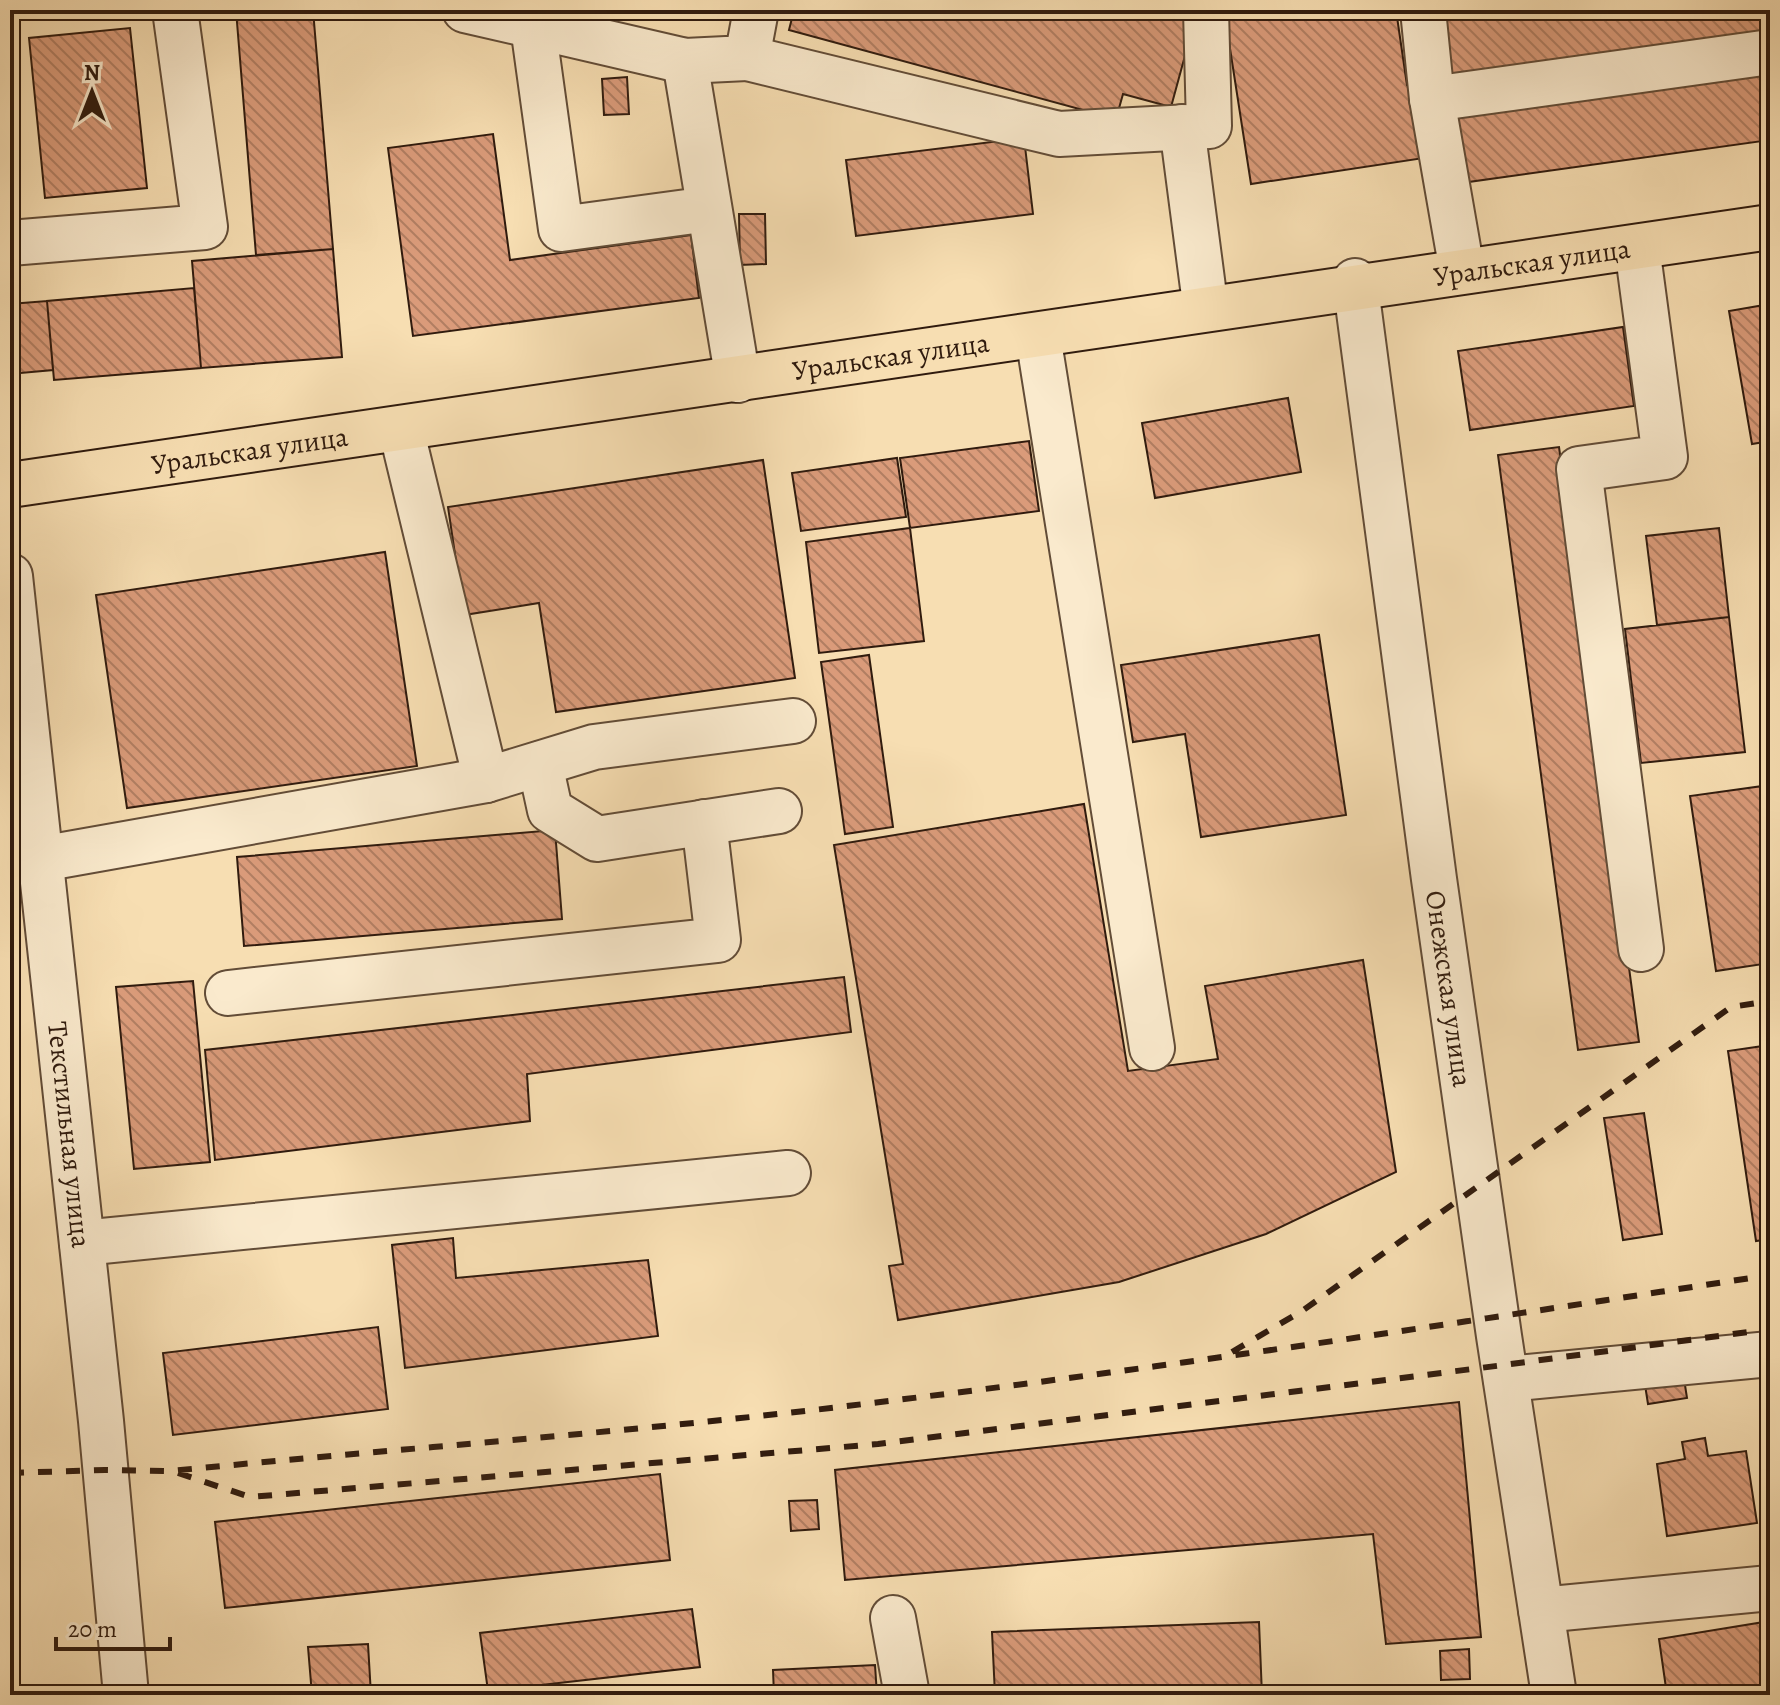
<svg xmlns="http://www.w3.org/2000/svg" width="1780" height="1705" font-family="Alegreya,serif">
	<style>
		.building { fill: url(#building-back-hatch); stroke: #301b0e; stroke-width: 2 }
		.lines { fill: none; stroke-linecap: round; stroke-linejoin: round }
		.minor-casing { stroke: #624c37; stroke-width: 48 }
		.major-casing { stroke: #301b0e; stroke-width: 48 }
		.minor { stroke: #faeacd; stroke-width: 44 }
		.major { stroke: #f7deb2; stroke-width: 44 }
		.rail { stroke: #301b0e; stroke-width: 6; stroke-dasharray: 14 14; stroke-linecap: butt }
		.labels { text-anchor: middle; stroke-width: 8; stroke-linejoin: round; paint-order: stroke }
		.street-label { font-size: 28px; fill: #301b0e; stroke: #faeacd }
	</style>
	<defs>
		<pattern id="building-back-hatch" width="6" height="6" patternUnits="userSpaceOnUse" patternTransform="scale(2)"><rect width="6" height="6" fill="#da9b7a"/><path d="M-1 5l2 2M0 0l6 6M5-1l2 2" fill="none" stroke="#b17e62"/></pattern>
	</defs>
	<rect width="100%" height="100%" fill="#f7deb2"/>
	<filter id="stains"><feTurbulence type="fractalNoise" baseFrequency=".0025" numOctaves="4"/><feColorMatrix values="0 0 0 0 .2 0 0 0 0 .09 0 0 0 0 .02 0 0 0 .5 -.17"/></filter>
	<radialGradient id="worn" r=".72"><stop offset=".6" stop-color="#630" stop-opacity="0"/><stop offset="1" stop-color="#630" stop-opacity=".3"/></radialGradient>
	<path class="building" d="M236,10H313L333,249L256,255Z
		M794,10H1161L1195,19L1171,107L1123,94L1116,119L789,30Z
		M1224,10H1396L1407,85L1414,84L1424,158L1251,184Z
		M1440,10H1770V32L1450,79Z
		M1440,10H1770V32L1450,79Z
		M130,28L147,188L45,198L29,38Z
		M1770,66V140L1461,183L1451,111Z
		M627,77L629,114L604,115L602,79Z
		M493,134L510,260L691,235L699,298L413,336L388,148Z
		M1024,138L1033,214L856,236L846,160Z
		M739,214H765L766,264L740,265Z
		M333,249L342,357L201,368L192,261Z
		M194,288L201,368L54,380L47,301Z
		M47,301L53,370L10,374V304Z
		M1770,304V441L1752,444L1729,311Z
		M1623,327L1634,406L1470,430L1458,351Z
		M1288,398L1301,472L1155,498L1142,423Z
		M1029,441L1039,511L910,528L900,458Z
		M1559,447L1639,1042L1578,1050L1498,455Z
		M897,458L906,517L801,531L792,473Z
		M763,460L795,678L556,712L539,603L464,615L448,507Z
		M910,528L924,641L819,653L806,542Z
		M1719,528L1729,617L1657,625L1646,536Z
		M385,552L417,766L127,808L96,595Z
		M1729,617L1745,752L1641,763L1625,629Z
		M1319,635L1346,815L1201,837L1185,734L1133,742L1121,665Z
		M869,655L893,827L845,834L821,662Z
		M1770,785V963L1716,971L1690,796Z
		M1084,804L1128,1071L1218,1059L1205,986L1363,960L1396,1172L1266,1234L1119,1282L898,1320L889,1266L903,1264L834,845Z
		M555,830L562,919L244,946L237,857Z
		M844,977L851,1032L527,1074L530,1121L215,1160L205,1050Z
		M193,981L210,1162L134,1169L116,987Z
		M1770,1045V1239L1756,1241L1728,1051Z
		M1644,1113L1662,1234L1623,1240L1604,1118Z
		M453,1238L456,1278L648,1260L658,1336L405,1368L392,1245Z
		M378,1327L388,1409L173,1435L163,1353Z
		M1682,1366L1687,1398L1648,1404L1643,1372Z
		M1459,1402L1481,1637L1386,1644L1373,1534L845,1580L835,1470Z
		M1705,1438L1708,1456L1746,1451L1757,1523L1667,1536L1657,1464L1685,1459L1682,1442Z
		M660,1474L670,1560L225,1608L215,1522Z
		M817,1500L819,1529L791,1531L789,1501Z
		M692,1609L700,1667L488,1691L480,1633Z
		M1770,1621V1695H1667L1659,1639Z
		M1259,1622L1262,1695H995L992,1632Z
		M368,1644L371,1695H312L308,1647Z
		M1469,1649L1470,1679L1441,1680L1440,1651Z
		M875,1665L877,1695H774L773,1670Z
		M263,1687L264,1695H205V1691Z"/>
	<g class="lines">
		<g class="minor-casing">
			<g id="minor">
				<path d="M465,10L685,61L747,58L756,10"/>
				<path d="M1423,10L1432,99L1461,265"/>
				<path d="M533,26L561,229L709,209"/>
				<path d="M747,58L1059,134L1209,126L1206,10"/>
				<path d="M685,61L738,380"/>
				<path d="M1432,99L1770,52"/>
				<path d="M1182,127L1205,303"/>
				<path d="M10,243L205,227L175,10"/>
				<path d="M1637,247L1665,457L1579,469L1641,949"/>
				<path id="s1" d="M1355,281L1434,879L1499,1336L1554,1695"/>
				<path d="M1038,336L1152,1048"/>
				<path d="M401,429L486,780"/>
				<path id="s2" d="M10,576L101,1421L126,1695"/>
				<path d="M540,764L550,810L597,839L779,811"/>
				<path d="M41,859L486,780L594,747L793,721"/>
				<path d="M228,993L718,940L704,822"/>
				<path d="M82,1243L788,1173"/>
				<path d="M1506,1379L1770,1354"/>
				<path d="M1541,1610L1770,1588"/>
				<path d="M893,1618L907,1695"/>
			</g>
		</g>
		<g class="major-casing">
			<g id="major">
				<path id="s3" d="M10,485L1770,227"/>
			</g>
		</g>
		<use href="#minor" class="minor"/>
		<use href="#major" class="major"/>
		<path class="rail" d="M1232,1352L1302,1311L1731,1007L1770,1001
			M10,1473L105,1470L170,1471C404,1448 638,1432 872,1403C1172,1367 1471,1321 1770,1275
			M178,1473L250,1497L878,1444L1504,1365L1770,1329"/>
	</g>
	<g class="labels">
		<g class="street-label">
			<text dy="10" stroke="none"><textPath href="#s3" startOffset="1538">Уральская улица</textPath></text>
			<text dy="10" stroke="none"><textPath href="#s3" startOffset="890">Уральская улица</textPath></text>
			<text dy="10" stroke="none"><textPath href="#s3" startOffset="242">Уральская улица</textPath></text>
			<text dy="10" stroke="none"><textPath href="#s1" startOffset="714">Онежская улица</textPath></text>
			<text dy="10" stroke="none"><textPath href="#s2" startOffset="562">Текстильная улица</textPath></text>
		</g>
	</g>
	<rect width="1780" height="1705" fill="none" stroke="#f7deb2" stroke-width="40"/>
	<rect x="12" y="12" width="1756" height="1681" fill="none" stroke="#301b0e" stroke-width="4"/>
	<rect x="20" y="20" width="1740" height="1665" fill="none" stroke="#301b0e" stroke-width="2"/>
	<g transform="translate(92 92)" stroke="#faeacd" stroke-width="6" paint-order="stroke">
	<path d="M0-6L14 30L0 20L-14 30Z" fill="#301b0e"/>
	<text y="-12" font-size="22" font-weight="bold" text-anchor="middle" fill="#301b0e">N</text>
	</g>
	<path d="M56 1637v12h114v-12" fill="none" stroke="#301b0e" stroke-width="4"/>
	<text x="68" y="1637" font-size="24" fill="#301b0e" stroke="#faeacd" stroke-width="6" paint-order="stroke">20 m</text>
	<rect width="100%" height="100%" filter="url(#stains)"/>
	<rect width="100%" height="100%" fill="url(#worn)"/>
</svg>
